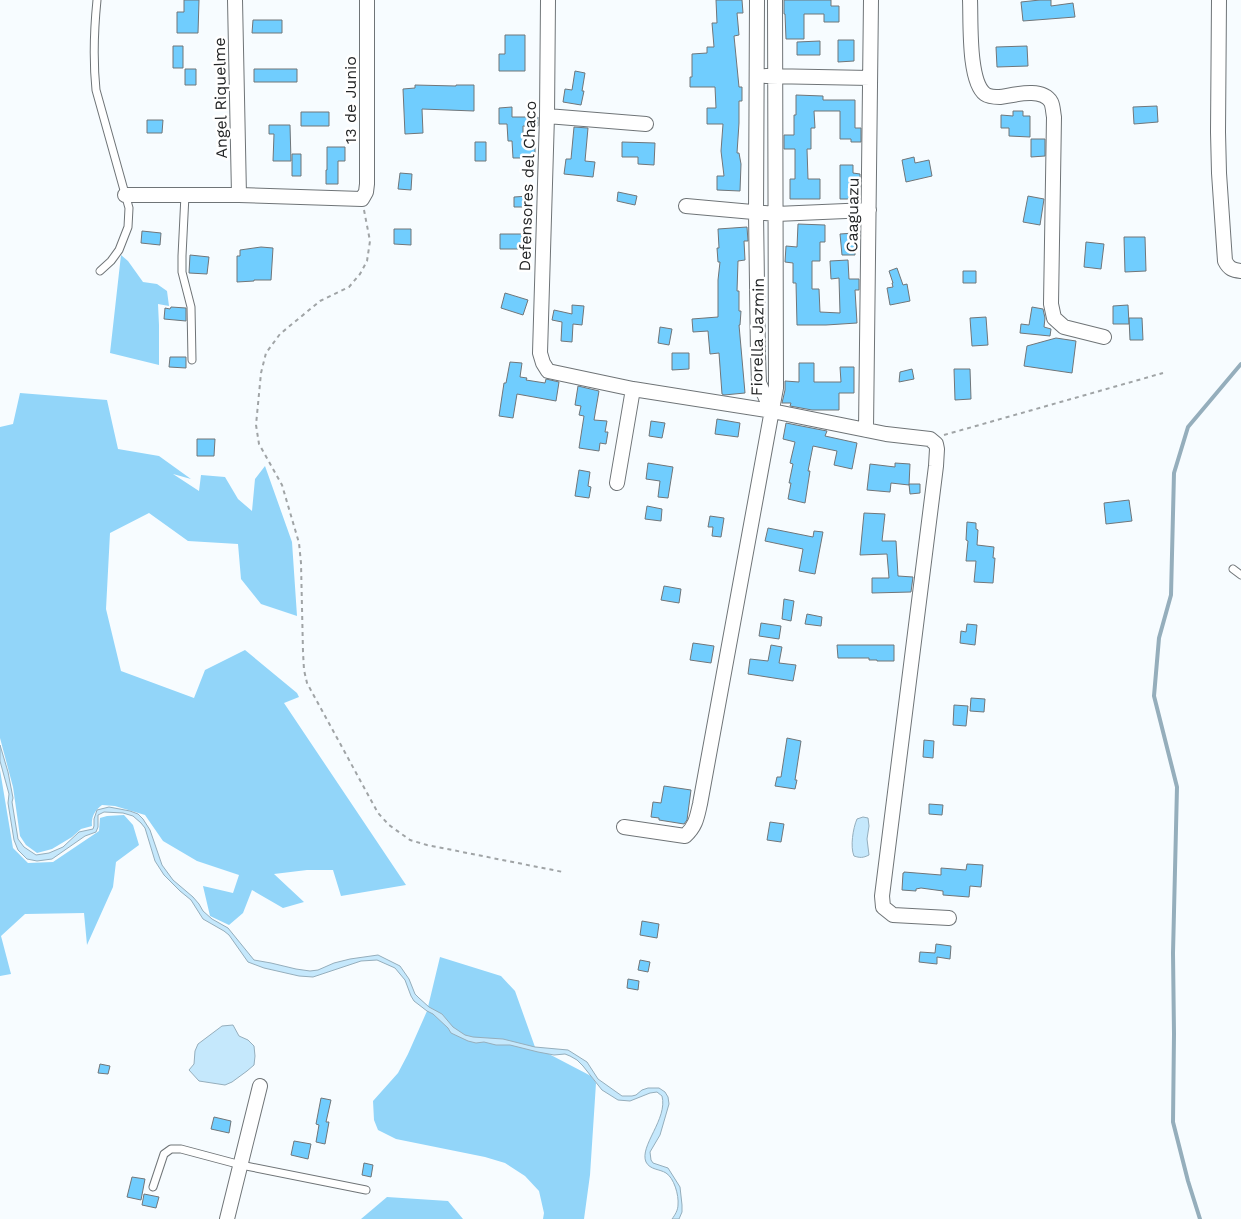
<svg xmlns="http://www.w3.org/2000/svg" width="1241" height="1219" font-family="'Work Sans',sans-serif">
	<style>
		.green { fill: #92d5f9 }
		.water { fill: #c5e8fc; stroke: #95aebc }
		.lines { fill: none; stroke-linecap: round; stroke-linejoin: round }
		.stream { stroke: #95aebc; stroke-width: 4 }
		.building { fill: #70cdfe; stroke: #717679 }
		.service-casing { stroke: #6f7477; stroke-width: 9 }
		.minor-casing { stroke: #6f7477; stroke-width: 16 }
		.path { stroke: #a0a4a6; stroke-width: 2; stroke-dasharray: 4 4; stroke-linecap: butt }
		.service { stroke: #fff; stroke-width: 7 }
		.minor { stroke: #fff; stroke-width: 14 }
		.labels { text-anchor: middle; stroke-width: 5; stroke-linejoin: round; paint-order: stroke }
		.street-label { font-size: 16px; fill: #242627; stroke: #fff }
	</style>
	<rect width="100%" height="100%" fill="#f7fcff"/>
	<path class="green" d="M121,255L128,261L143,282L157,284L167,291L169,306L158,304L159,325V365L110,353Z
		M20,393L107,400L118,449L159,456L191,479L173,474L199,491L201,475L225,477L238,499L252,511L255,479L265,466L292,542L297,616L261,604L241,579L238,544L188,541L149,513L110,533L106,609L121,671L194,698L205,670L245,650L297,693L299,697L284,703L406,885L341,896L333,870H307L274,874L304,902L283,908L252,890L243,913L229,925L210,916L203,886L233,893L239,875L197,861L163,841L145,815L115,806L102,805C95,810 91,817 92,826L81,829L72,837L52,849L37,853L26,845L20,836L13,787L0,738V427L13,424Z
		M0,770L13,848L28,863L53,862L99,831L100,818L107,816L124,815L133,825L139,845L116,862L113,887L87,945L84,913L25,914L1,936L11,974L0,976Z
		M440,957L501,976L515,991L535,1047L538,1052L545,1051L547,1053L591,1076L596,1083L590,1175L584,1219H543L544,1213L539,1191L525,1176L505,1163L485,1157L396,1139L378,1130L374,1120L373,1101L398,1073L408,1054L427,1011Z
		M387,1197L448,1201L463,1219H361Z"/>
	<path class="water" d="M0,745L8,772L13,798L12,802L18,839L24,847L36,855L49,853L63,847L79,832L93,829L94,826V819L97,810L109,807L130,811L138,814L143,819L150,830L162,865L173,880L193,897L199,904L203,911L212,919L228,928L254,960L271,963L296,969L310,971L318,970L334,963L350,959L378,955L400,966L409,979L415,994L419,998L429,1007L442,1014L453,1027L465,1035L473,1037L503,1039L535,1047L568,1050L587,1062L598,1079L622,1096H632L636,1095L642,1090L648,1088H659L665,1092L668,1097L669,1104L660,1135L650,1152L651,1160L653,1163L668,1168L680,1187L682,1205V1212L679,1219H672C675,1215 678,1210 678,1205C679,1195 674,1178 666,1173C660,1169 650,1170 646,1162C639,1146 668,1119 662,1096L657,1092L650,1093L630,1101L618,1100L602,1090L583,1066L577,1060L570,1056L565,1054L554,1055L538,1052L510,1045H496L484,1042L476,1043L468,1041L451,1033L448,1028L433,1014L427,1011L414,1001L411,996L405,980L395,968L377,960L361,961L313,977L299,976L264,968L248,962L229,935L224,931L203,919L191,900L180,891L164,875L155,861L145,828L141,823L133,816L123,813L104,812L98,815V827L96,832L85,836L52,859L37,861L27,859L18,850L14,840L8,803L9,794L0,761Z
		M863,817L868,818L869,826L867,839L869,855C863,858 860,858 854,856C850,847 853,828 857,819Z
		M233,1025L239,1036L248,1040L254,1046L255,1056L254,1065L247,1071L232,1082L225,1085L199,1081L189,1070L194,1064L195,1051L198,1044L222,1026Z"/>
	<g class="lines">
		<path class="stream" d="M1200,1219L1188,1181L1173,1122L1174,1034L1173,953L1177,787L1154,696L1159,638L1171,595L1174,473L1188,427L1241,364"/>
	</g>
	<path class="building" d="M184,0H199L198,33H177V12H184Z
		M716,0H742L743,13H737L739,35L734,36L739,87H742V101H739V123L737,153H739L741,164L740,191L717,190V176H724L721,151L723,124H707V108H716L715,87H690V77H692V54L707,53V47H714L712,23H717Z
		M784,0H831V6H839V22H824V14H804V39H786L785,14H784Z
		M1040,0H1051V6L1073,3L1075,17L1023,21L1021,2Z
		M253,20H282V33H252Z
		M505,35H525V71H499V54H505Z
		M838,40H854V61L838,62Z
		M820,41V55H797V42Z
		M173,46H183V68H173Z
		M1027,46L1028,66L997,67L996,47Z
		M185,69H196V85H185Z
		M254,69H297V82H254Z
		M575,71L585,73L582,91H584L581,105L563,102L565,89L572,90Z
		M415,85L456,86V85H474V111L422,109L423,133L405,134L403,89L415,88Z
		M796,95L823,96V100H855V128H861V142H851V139H840V111H814L815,128H811V149H807L808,179H820V199H790V179H795V149H784V135H794V115H796Z
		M1157,106L1158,122L1134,124L1133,107Z
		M512,107V117H538V126H523V145H535V158H513L512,141H508L507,124H499V108Z
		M1013,111H1023V116H1030V137L1009,136V128H1001V115L1013,116Z
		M301,112H329V126H301Z
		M147,120H163L162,133H147Z
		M269,125H290L291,161H273L274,134H269Z
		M574,127L588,128L585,161L595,162L593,177L564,174L566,159H571Z
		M1031,139H1045V156L1031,157Z
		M475,142H486V161H475Z
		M622,142L655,143L654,165L638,164V157H622Z
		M327,147H345V161H338V184H326V170H327Z
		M292,154H301V176H292Z
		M914,157L915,163L929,160L932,176L906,182L902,160Z
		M840,165H853V173L860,174V199H840Z
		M400,173L412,174L411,190L398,189Z
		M618,192L637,196L635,205L617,201Z
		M529,196V207H514V197Z
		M1028,196L1044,199L1040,225L1023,222Z
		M798,224L825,225V242H820V261H812V289H819L820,312L840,313L839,278L831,279L830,261L848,260L849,279H859V290H855L857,323L826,325H797L796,283H793V263L785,262L786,246L797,247Z
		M747,227L748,241H744L745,260L738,261L737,291H739V311H741L740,325H739L745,393L724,395L722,394L719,353L710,354L708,331L693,332L692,319L718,317V280L720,262H718L717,248H719L718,229Z
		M394,229H411V245L394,244Z
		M142,231L161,233L160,245L141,243Z
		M854,233L855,255H842L840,234Z
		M500,234H522V249H500Z
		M1124,237H1145L1146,271L1125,272Z
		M1086,242L1104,244L1101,269L1084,267Z
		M261,247L273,248L271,280H254V281L237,282V256H240V250Z
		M190,255L209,257L207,274L189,273Z
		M897,268L903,285L907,284L910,301L890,305L887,288L893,287L892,283H893L889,271Z
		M963,271H976V283H963Z
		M505,293L528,300L523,315L501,308Z
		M572,305L584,306L582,325L573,324L572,342L561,341L562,322L552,320L554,310L572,314Z
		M1128,305L1129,324H1113V306Z
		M171,307L186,308V321L164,319L165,308L170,309Z
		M1032,307L1043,309L1045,318L1044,327L1051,329L1050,336L1020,333L1021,324L1029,325Z
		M986,317L988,345L972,346L970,318Z
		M1129,318H1142L1143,340H1130Z
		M660,327L672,329L669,345L658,343Z
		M1056,338L1076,341L1072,373L1024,366L1027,346Z
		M672,353H689V369L672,370Z
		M170,357H186V368L169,367Z
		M510,362L522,363L520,377L527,378L526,380L545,383L546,379L559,382L556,401L517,394L513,418L499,416L504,383H506Z
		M799,363H814V382H841L840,367H854V393H839V410H812L790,406L791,403H782L785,390V381L799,382Z
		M912,369L914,379L899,382L900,372Z
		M954,369H970L971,399L955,400Z
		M578,386L599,391L594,420L607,421L605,432H608L606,444L600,443L599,451L579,448L584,416L579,415L581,406L575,405Z
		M717,419L740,423L738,437L715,434Z
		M651,421L665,423L662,438L649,436Z
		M786,423L827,431L825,436L857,443L852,469L834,465L837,451L813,446L808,471H810L805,503L788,499L791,483H789L793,464L790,463L795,442L783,439Z
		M197,439H215L214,456H197Z
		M648,463L673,467L668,498L658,497L660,481L646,479Z
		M895,463L910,464L909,485L891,483L890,492L867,490L870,464L895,467Z
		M579,470L590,472L588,486L591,487L589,498L575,496Z
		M909,484H920V493L910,494Z
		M1129,500L1132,521L1106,524L1104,503Z
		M647,506L662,509L661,521L645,519Z
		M864,513L885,514L882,541H896L898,576L913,577L911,592L872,593V578H889L887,554L860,555Z
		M710,516L724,518L721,537L712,536L713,527H708Z
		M967,522L976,523V529L978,530L977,545L994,547L993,558H995L993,583L974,582L976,561H966L968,541L966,540Z
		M768,528L813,537L814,531L823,532L815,574L799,571L803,549L765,541Z
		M664,586L681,589L679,603L661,600Z
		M784,599L794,601L791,621L782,619Z
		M807,614L822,617L821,626L805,624Z
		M761,623L781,626L779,639L759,636Z
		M967,624L977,625L975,645L960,643L961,631L966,632Z
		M693,643L714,646L711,663L690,660Z
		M771,645L782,647L779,663L796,665L793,681L748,674L750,659L768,661Z
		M837,645H894V661H877V660H869V658H838Z
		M971,698L985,699L984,712L970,711Z
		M954,705L968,706L966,726L953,725Z
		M787,738L801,741L795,780H797L795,789L775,786L777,777H781Z
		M924,740L934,741L933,758L923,757Z
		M664,786L691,790L687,820L684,824L659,820V818L651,817L653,802L661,803Z
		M929,804L943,805L942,815L929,814Z
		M770,822L784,824L781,842L767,840Z
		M967,864L983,865L981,887L970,886L969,897L943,895V891L921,888L916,889V891L902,890L903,873H904V872L941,875V868L966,870Z
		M642,921L659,924L657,938L640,935Z
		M936,944L951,946L950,959L937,957V964L919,962L920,952L935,953Z
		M640,960L650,962L648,972L638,970Z
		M628,979L639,981L638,990L627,988Z
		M100,1064L110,1066L108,1074L98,1073Z
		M321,1098L331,1100L326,1122H329L325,1144L316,1142L319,1125L316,1124Z
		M214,1117L231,1121L229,1133L211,1129Z
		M294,1141L311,1144L308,1159L291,1155Z
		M364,1163L373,1165L371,1177L362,1175Z
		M132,1177L145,1179L141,1200L127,1197Z
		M144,1194L159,1197L156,1208L142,1205Z"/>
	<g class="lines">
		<g class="service-casing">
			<path id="service" d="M97,0C94,30 93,60 96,90L129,208L128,227L119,250L111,261L100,271
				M185,195L182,256V272L191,307L192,360
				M1233,569L1241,575
				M153,1187L164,1154L171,1149H181L241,1165L366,1190"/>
		</g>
		<g class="minor-casing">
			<path id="minor" d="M235,0L239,195
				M548,0L547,116L540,353L543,363L548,371L633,389L772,411L886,434L930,439L936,444L937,449L936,466L882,896L883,907L893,915L949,918
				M757,0L756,213L758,355L759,383L772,411
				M970,0C971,21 968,81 985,94C989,97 995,97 1000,97C1014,95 1042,87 1051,102C1053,106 1053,112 1054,117L1051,304L1054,318L1064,327L1104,337
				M1219,0L1218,132L1219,173L1225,261C1229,269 1233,270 1241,271
				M766,76L870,78
				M547,116L646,124
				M125,195H239L362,199L366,192L367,184V0
				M686,206L776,214L869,210
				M866,430L871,0
				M617,483L633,389
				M624,827L685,836C696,826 697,817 700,804L776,388L775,0
				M227,1219L260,1086"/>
		</g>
		<path class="path" d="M364,210L370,241L367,261L360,274L349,287L320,301L280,334L266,353L261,373L256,425L259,444L282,485L299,543L301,563L303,652L304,670L307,683L378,813L389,825L410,840L427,845L563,872
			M944,435L1163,373"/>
		<use href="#service" class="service"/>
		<use href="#minor" class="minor"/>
	</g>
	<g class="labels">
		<g class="street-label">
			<text transform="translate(220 98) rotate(-91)" y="6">Angel Riquelme</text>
			<text transform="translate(350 100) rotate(-90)" y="6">13 de Junio</text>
			<text transform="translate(527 186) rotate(-88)" y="6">Defensores del Chaco</text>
			<text transform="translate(852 215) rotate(-89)" y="6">Caaguazu</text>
			<text transform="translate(757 337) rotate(-89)" y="6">Fiorella Jazmin</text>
		</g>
	</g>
</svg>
